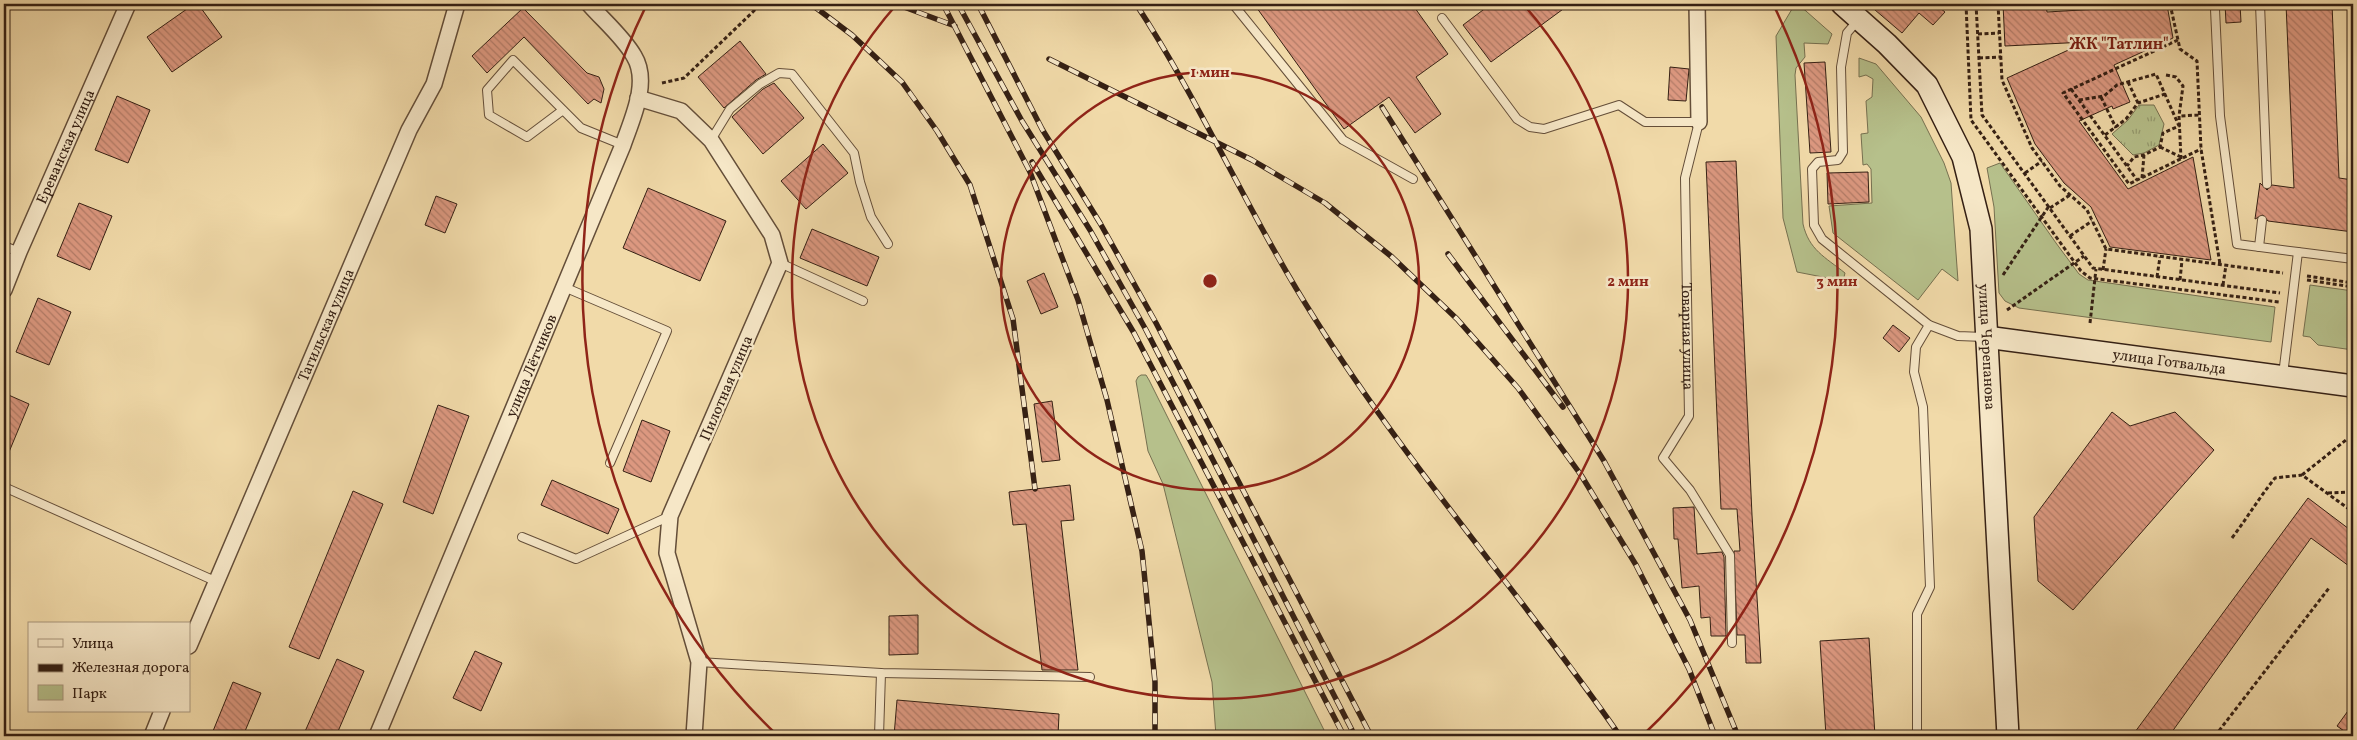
<svg xmlns="http://www.w3.org/2000/svg" width="2357" height="740" font-family="Vollkorn,serif">
	<style>
		.green { fill: #b6c08b; stroke: #767050 }
		.park { fill: url(#park-tufts); stroke: #767050 }
		.building { fill: url(#building-back-hatch); stroke: #352014 }
		.lines { fill: none; stroke-linecap: round; stroke-linejoin: round }
		.service-casing { stroke: #644e39; stroke-width: 10 }
		.minor-casing { stroke: #644e39; stroke-width: 18 }
		.secondary-casing { stroke: #352014; stroke-width: 24 }
		.path { stroke: #352014; stroke-width: 3; stroke-dasharray: 4 2.5; stroke-linecap: butt }
		.service { stroke: #f6e7c7; stroke-width: 8 }
		.minor { stroke: #f6e7c7; stroke-width: 15 }
		.secondary { stroke: #f6e7c7; stroke-width: 21 }
		.rail-casing { stroke: #352014; stroke-width: 5.5 }
		.rail { stroke: #f6e7c7; stroke-width: 4; stroke-dasharray: 11; stroke-linecap: butt }
		.ring { fill: none; stroke: #8f2418; stroke-width: 2.5 }
		.labels { text-anchor: middle; stroke-width: 5; stroke-linejoin: round; paint-order: stroke }
		.street-label { font-size: 15px; fill: #352014; stroke: #f6e7c7 }
		.neighbourhood-label { font-size: 16px; font-weight: bold; fill: #7a1f14; stroke: #f6e7c7 }
		.centre { fill: #8f2418; stroke: #f6e7c7; stroke-width: 2.5 }
		.ring-label { font-size: 15px; text-anchor: middle; font-weight: bold; fill: #8f2418; stroke: #f6e7c7; stroke-width: 5; stroke-linejoin: round; paint-order: stroke }
	</style>
	<defs>
		<pattern id="park-tufts" width="24" height="20" patternUnits="userSpaceOnUse" patternTransform="scale(1.25)"><rect width="24" height="20" fill="#b6c08b"/><path d="M3 7l-1-3M5 7V3M7 7l1-3M15 17l-1-3M17 17v-4M19 17l1-3" fill="none" stroke="#959c70"/></pattern>
		<pattern id="building-back-hatch" width="6" height="6" patternUnits="userSpaceOnUse" patternTransform="scale(1.25)"><rect width="6" height="6" fill="#dc9880"/><path d="M-1 5l2 2M0 0l6 6M5-1l2 2" fill="none" stroke="#b37c68"/></pattern>
	</defs>
	<rect width="100%" height="100%" fill="#f1daa9"/>
	<filter id="stains"><feTurbulence type="fractalNoise" baseFrequency=".004" numOctaves="4"/><feColorMatrix values="0 0 0 0 .2 0 0 0 0 .09 0 0 0 0 .02 0 0 0 .5 -.17"/></filter>
	<radialGradient id="worn" r=".72"><stop offset=".6" stop-color="#630" stop-opacity="0"/><stop offset="1" stop-color="#630" stop-opacity=".3"/></radialGradient>
	<path class="green" d="M1795,4H1798L1832,34L1828,44L1804,43L1805,57L1796,68L1795,75L1803,224C1809,250 1825,257 1845,273L1843,281L1797,272L1783,218L1776,36Z
		M1859,58L1876,64L1921,117L1944,163L1951,183L1958,281L1942,269L1918,300L1833,233L1829,206L1872,203L1871,169L1867,164L1863,165L1861,134L1868,133L1866,101L1872,97L1873,79L1866,75L1859,77Z
		M2000,163L2056,243L2079,274L2088,280L2275,307L2271,342L2019,308L2005,301L1999,293L1994,207L1987,168Z
		M2310,285L2353,291V350L2318,345L2310,337L2303,336Z
		M1141,375H1146L1149,380L1327,736H1216L1212,682L1163,484L1148,451L1136,381L1138,377Z"/>
	<path class="park" d="M2139,105H2154L2164,124L2159,145L2144,153L2133,155L2112,134L2128,120Z"/>
	<path class="building" d="M194,4H198L222,37L172,72L147,37Z
		M1254,4H1412L1448,54L1416,77L1441,114L1415,133L1389,97L1344,129Z
		M1491,4H1570L1491,62L1463,25Z
		M1868,4H1935L1945,12L1933,25L1919,13L1902,33Z
		M2003,4H2046L2047,12L2167,5L2173,38L2114,65L2130,102L2113,109L2112,106L2079,121L2128,189L2193,157L2211,260L2110,247L2091,207L2064,183L2035,144L2007,78L2086,42L2005,46Z
		M2225,4H2240L2241,22L2226,23Z
		M2286,4H2332L2339,178L2353,180V232L2268,221L2263,215L2255,219L2260,183L2267,190L2272,185L2294,188Z
		M523,8L587,73L599,77L604,89L601,103L594,99L588,104L524,37L487,73L472,56Z
		M740,41L766,74L756,80L724,108L698,77Z
		M1825,62L1831,152L1810,153L1804,63Z
		M1670,67L1689,69L1686,101L1668,100Z
		M774,83L804,118L763,154L732,117L763,89Z
		M117,96L150,110L128,163L95,150Z
		M823,144L848,173L806,209L781,181Z
		M1736,161L1752,515L1761,663H1746L1745,635H1737L1734,551H1740L1737,509H1721L1706,162Z
		M1868,172L1869,202L1828,204L1827,173Z
		M648,188L726,221L700,281L623,248Z
		M436,196L457,204L445,233L425,225Z
		M79,203L112,216L90,270L57,256Z
		M812,229L879,257L867,286L800,258Z
		M1044,273L1058,307L1041,314L1027,281Z
		M38,298L71,312L49,365L16,352Z
		M1893,325L1910,338L1899,352L1883,338Z
		M4,393L29,404L4,464Z
		M1052,401L1060,460L1042,462L1034,404Z
		M438,405L469,416L433,514L403,502Z
		M2112,412L2130,426L2175,412L2214,450L2073,610L2038,581L2034,517Z
		M642,420L670,431L651,482L623,471Z
		M552,480L619,509L608,534L541,505Z
		M1070,485L1074,520L1061,521L1078,670H1042L1026,524L1013,525L1009,492Z
		M353,491L383,504L319,659L289,647Z
		M2308,498L2353,532V569L2311,538L2169,736H2132Z
		M1694,507L1697,554L1722,552L1724,557L1726,636H1711L1710,617L1701,618L1699,586L1682,588L1678,539H1674L1673,508Z
		M918,615V654L889,655V616Z
		M1869,638L1875,736H1826L1820,641Z
		M475,651L502,663L481,711L453,698Z
		M337,659L364,671L336,736H303Z
		M233,682L261,693L243,736H211Z
		M897,700L1059,714L1058,736H894Z
		M2353,704V736H2351L2337,726Z"/>
	<g class="lines">
		<g class="service-casing">
			<g id="service">
				<path d="M1233,4L1343,140L1413,179"/>
				<path d="M2212,4L2215,9L2220,116L2237,244L2298,252"/>
				<path d="M2260,4L2267,184"/>
				<path id="s1" d="M1442,18L1517,119L1530,127L1544,129L1619,105L1645,122H1699L1685,178L1689,416L1663,458L1690,490L1730,555L1732,643"/>
				<path d="M1859,19L1847,33L1841,67L1843,152L1838,160L1818,162L1812,169L1814,225L1822,239L1929,325L1958,336L1984,337"/>
				<path d="M563,110L527,137L489,115L487,90L513,60L581,128L623,145"/>
				<path d="M711,140L730,109L760,84L779,73L792,74L854,153L860,182L871,217L888,244"/>
				<path d="M4,246L19,252"/>
				<path d="M2259,247L2262,220"/>
				<path d="M780,263L863,301"/>
				<path d="M564,287L667,331L610,463"/>
				<path d="M2283,375L2298,252L2353,259"/>
				<path d="M4,487L215,581"/>
				<path d="M522,537L576,559L670,516"/>
				<path d="M699,662L881,673L1090,677"/>
				<path d="M1917,730V614L1930,587L1923,407L1914,372L1916,347L1929,325"/>
				<path d="M879,736L881,673"/>
			</g>
		</g>
		<g class="minor-casing">
			<g id="minor">
				<path d="M1697,4L1699,122"/>
				<path d="M638,98L681,111L711,140L772,235L780,263L670,516L667,553L699,662L694,736"/>
				<path id="s2" d="M4,290L19,252L128,4"/>
				<path id="s3" d="M189,646L409,130L434,84L457,4"/>
				<path d="M152,736L162,711"/>
				<path id="s4" d="M377,736L623,145C632,119 650,82 634,56C624,38 603,20 589,4"/>
			</g>
		</g>
		<g class="secondary-casing">
			<g id="secondary">
				<path id="s5" d="M1842,4L1887,44L1927,85L1963,157L1981,229L2008,736"/>
				<path id="s6" d="M1986,337L2353,386"/>
			</g>
		</g>
		<path class="path" d="M1966,4L1971,120L2081,271L2090,278L2279,302
			M1976,4L1982,115L2093,268L2280,293
			M1998,4L2002,80L2032,148L2060,186L2087,210L2106,249L2283,273
			M2051,4L2052,8L2126,4
			M2170,4L2180,49L2197,61L2201,149L2220,264
			M1978,34L1999,33
			M2178,40L2063,93L2129,184L2201,149
			M1979,58L2001,57
			M2166,75L2176,77L2183,86L2179,116
			M2128,82L2138,103
			M662,83L684,78L761,4
			M2071,89L2137,180
			M2101,97L2116,128
			M2079,100L2104,96L2117,85L2156,74L2179,126L2163,133L2160,147L2144,155L2134,157L2127,166
			M2105,135L2126,119L2138,103L2165,94
			M2160,147L2181,157
			M2181,159L2179,116L2199,115
			M2025,173L2042,161
			M2142,178L2144,155
			M2050,208L2070,195
			M2070,236L2092,221
			M2103,270L2106,249
			M2003,275L2049,206
			M2307,276L2353,283
			M2157,277L2160,257
			M2180,280L2182,260
			M2307,280L2353,287
			M2223,285L2226,265
			M2007,310L2084,256
			M2090,323L2096,269
			M2302,475L2346,440
			M2328,493L2353,492
			M2232,538C2247,518 2259,498 2275,478L2302,475L2353,512
			M2215,736L2329,588"/>
		<use href="#service" class="service"/>
		<use href="#minor" class="minor"/>
		<use href="#secondary" class="secondary"/>
		<g class="rail-casing">
			<path id="rail" d="M811,4L852,35L902,82L937,131L970,185L1013,319L1035,489
				M896,4L955,26
				M943,4L1030,172L1078,300L1107,400L1142,551L1155,682V736
				M958,4L1022,121L1090,230L1146,330L1355,736
				M978,4L1042,129L1100,223L1156,323L1371,736
				M1136,4C1202,105 1250,217 1315,319C1407,465 1522,595 1620,736
				M1049,59L1252,160L1325,203L1392,257L1457,319L1518,388L1581,475L1636,565L1689,669L1715,736
				M1382,107L1604,461L1690,620L1738,736
				M1032,162L1134,333L1344,736
				M1448,254L1563,407"/>
		</g>
		<use href="#rail" class="rail"/>
	</g>
	<g class="ring">
		<circle cx="1210" cy="281" r="209"/>
		<path d="M1523 4A418 418 0 1 1 897 4"/>
		<path d="M778 736A627 627 0 0 1 646 6M1774 6A627 627 0 0 1 1642 736"/>
	</g>
	<g class="labels">
		<g class="street-label">
			<text dy="5" stroke="none"><textPath href="#s2" startOffset="156">Ереванская улица</textPath></text>
			<text dy="5" stroke="none"><textPath href="#s3" startOffset="349">Тагильская улица</textPath></text>
			<text dy="5" stroke="none"><textPath href="#s1" startOffset="535">Товарная улица</textPath></text>
			<text dy="5" stroke="none"><textPath href="#s5" startOffset="390">улица Черепанова</textPath></text>
			<text dy="5" stroke="none"><textPath href="#s6" startOffset="185">улица Готвальда</textPath></text>
			<text dy="5" stroke="none"><textPath href="#s4" startOffset="401">улица Лётчиков</textPath></text>
			<text transform="translate(726 388) rotate(-67)" y="5">Пилотная улица</text>
		</g>
		<g class="neighbourhood-label">
			<text x="2119" y="49">ЖК "Татлин"</text>
		</g>
	</g>
	<circle cx="1210" cy="281" r="8" class="centre"/>
	<g class="ring-label">
		<text x="1210" y="77">1 мин</text>
		<text x="1628" y="286">2 мин</text>
		<text x="1837" y="286">3 мин</text>
	</g>
	<rect width="2357" height="740" fill="none" stroke="#f1daa9" stroke-width="20"/>
	<rect x="5" y="5" width="2347" height="730" fill="none" stroke="#352014" stroke-width="2.5"/>
	<rect x="10" y="10" width="2337" height="720" fill="none" stroke="#352014"/>
	<rect x="28" y="622" width="162" height="90" fill="#f6e7c7" stroke="#a9977f"/>
	<rect x="38" y="639" width="25" height="8" fill="#f6e7c7" stroke="#a9977f"/>
	<text x="72" y="648" font-size="15" fill="#352014">Улица</text>
	<rect x="38" y="664" width="25" height="8" fill="#352014" stroke="#a9977f"/>
	<text x="72" y="672" font-size="15" fill="#352014">Железная дорога</text>
	<rect x="38" y="685" width="25" height="15" fill="#b6c08b" stroke="#a9977f"/>
	<text x="72" y="698" font-size="15" fill="#352014">Парк</text>
	<rect width="100%" height="100%" filter="url(#stains)"/>
	<rect width="100%" height="100%" fill="url(#worn)"/>
</svg>
